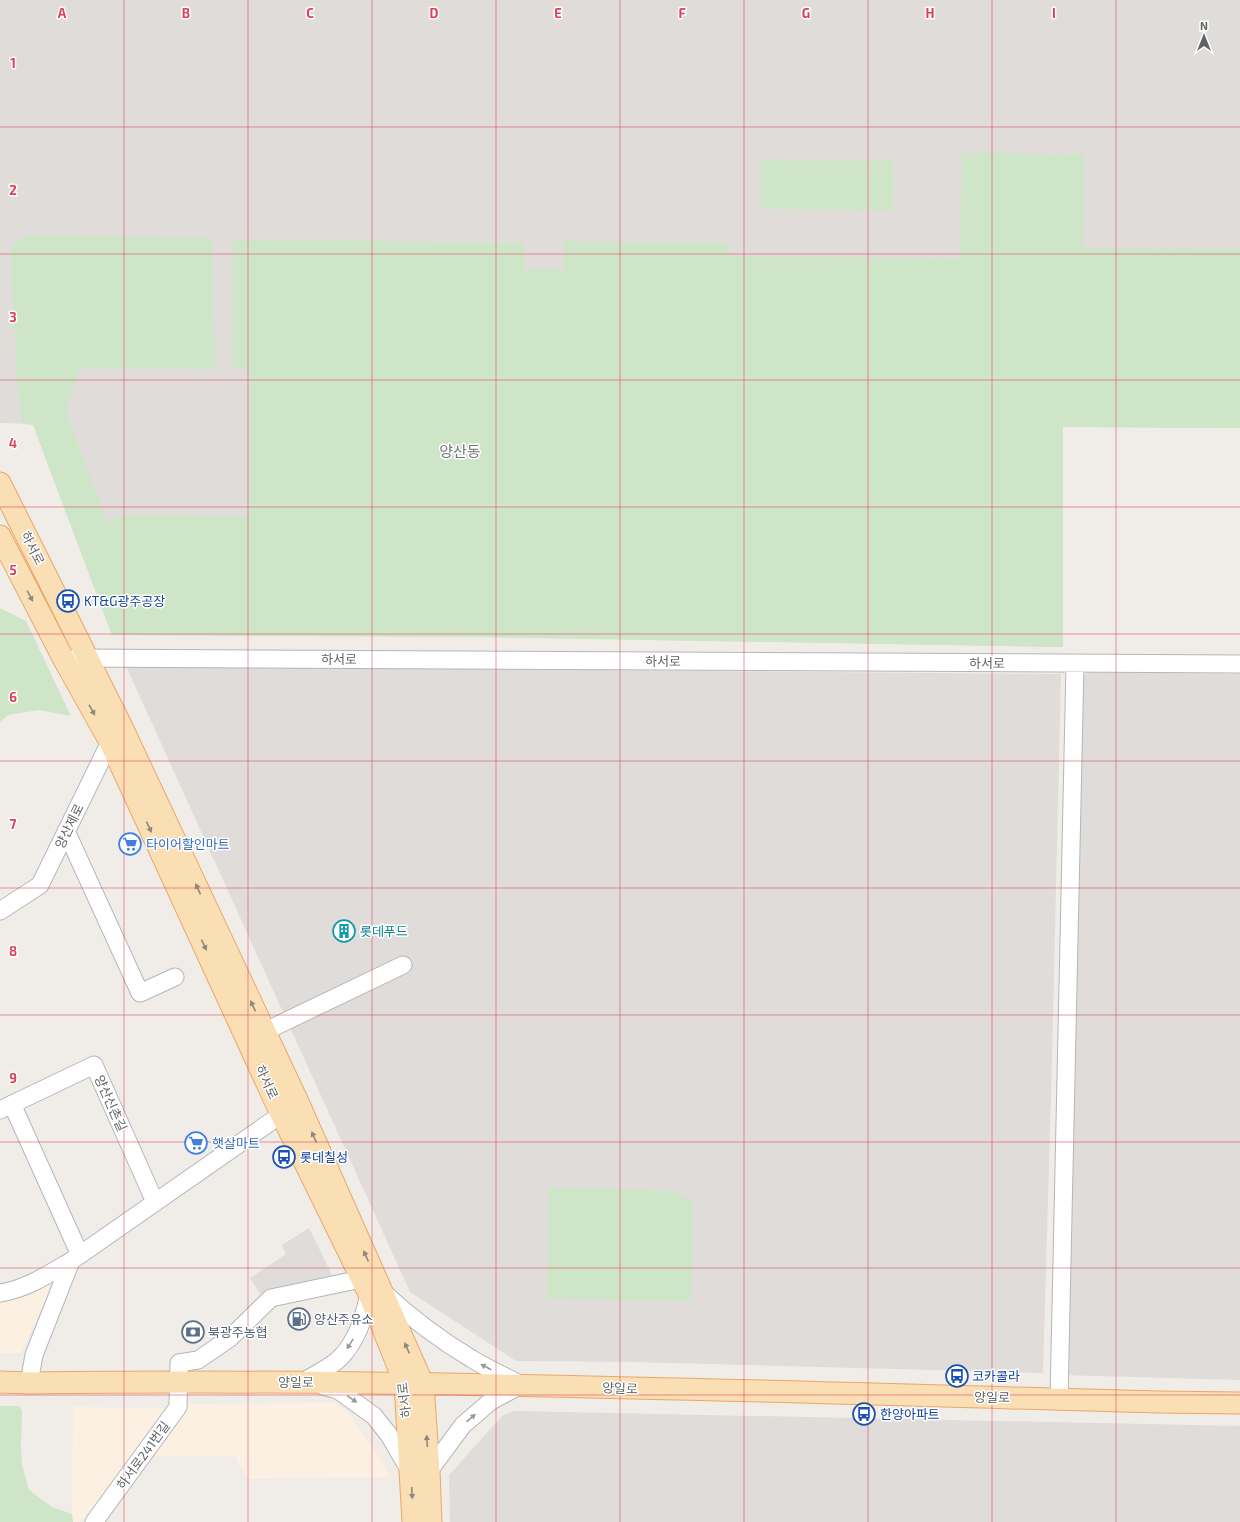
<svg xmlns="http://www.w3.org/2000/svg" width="1240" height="1522" font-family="'Exo 2','Noto Sans KR',sans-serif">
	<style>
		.commercial { fill: #fcf0e2 }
		.industrial { fill: #e0dcda }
		.green { fill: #cee6c7 }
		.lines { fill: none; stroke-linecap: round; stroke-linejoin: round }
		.minor-casing { stroke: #b3b7b9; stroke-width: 19 }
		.major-casing { stroke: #e9a769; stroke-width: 23 }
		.minor { stroke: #fff; stroke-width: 17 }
		.major { stroke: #fadeb4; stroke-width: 21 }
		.oneway { fill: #8e897e }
		.oneway2 { fill: #979b9c }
		.grid { fill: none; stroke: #df4059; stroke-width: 1; stroke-opacity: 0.55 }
		.labels { text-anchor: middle; stroke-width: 3; stroke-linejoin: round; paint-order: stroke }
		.street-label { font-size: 13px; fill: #5f6567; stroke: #fff }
		.transit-label { font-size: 13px; fill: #164399; stroke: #fff; text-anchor: start }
		.shop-label { font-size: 13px; fill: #366cbe; stroke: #fff; text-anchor: start }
		.culture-label { font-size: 13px; fill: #0d838f; stroke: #fff; text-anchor: start }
		.service-label { font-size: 13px; fill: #4e5e75; stroke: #fff; text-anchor: start }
		.quarter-label { font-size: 15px; fill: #717779; stroke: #fff }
		.grid-label { font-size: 13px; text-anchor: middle; font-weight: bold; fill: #df4059; stroke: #fff; stroke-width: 3; stroke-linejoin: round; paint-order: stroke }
	</style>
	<rect width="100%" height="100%" fill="#f0ede8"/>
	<path class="commercial" d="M55,1278L21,1353H0V1298Z
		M336,1403L350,1415L383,1463L389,1477L248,1479L235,1456H154L188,1404Z
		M73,1407L165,1408L164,1413L91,1514L79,1522H73L72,1514Z"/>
	<path class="industrial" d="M0,0H1240V428L1063,427V647L478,637L112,635L33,424L0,423Z
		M126,666L1061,674L1052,1060L1043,1373L634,1362L516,1361L410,1292Z
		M1091,672L1240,674V1380L1062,1375L1081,675Z
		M309,1228L333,1277L262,1297L250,1278L286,1254L282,1245Z
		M514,1411L1240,1426V1522H450L449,1475L502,1416Z"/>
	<path class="green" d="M962,153L1084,154L1083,248L1240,249V428L1063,427V647L478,637L112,635L33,425L23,424L18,395L10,251C16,238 21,237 34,235L203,238L213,239L215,369L80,368L66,412L108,523L123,515L248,516V368H232V239L524,243V269H564V241L728,243V256L960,258Z
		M761,160L894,161L893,210L761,209Z
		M0,608L26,621L71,716L39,710L8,715L0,722Z
		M549,1187L677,1191L694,1205L691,1300L688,1302L547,1298Z
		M0,1406H19L22,1411L21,1447L22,1465L29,1490L52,1507L72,1514L73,1522H0Z"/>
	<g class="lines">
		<g class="minor-casing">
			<path id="minor" d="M76,658L1240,664
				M66,831L140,993L175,977
				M0,911L40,885L110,742L115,734
				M253,1037L403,965
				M12,1104L80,1255
				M0,1110L94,1065L155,1202
				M0,1293C26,1289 49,1274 71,1261L292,1107
				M384,1293C411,1318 440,1340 472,1359C488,1369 505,1376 521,1385
				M303,1382C315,1374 330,1368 340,1358C357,1341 364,1317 369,1294
				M29,1383L34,1355L71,1261
				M323,1386L338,1390L374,1416L389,1435L410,1471
				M1059,1399L1075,664
				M429,1471L463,1425L491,1401L521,1385
				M94,1522L178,1407L179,1363L198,1360L230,1338L271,1298L361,1279"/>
		</g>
		<g class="major-casing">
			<path id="major" d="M0,483L121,725L298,1102L423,1384L429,1471L431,1522
				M0,536L63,658L110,742L281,1114L369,1294L405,1384L413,1522
				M0,1382L29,1383C406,1378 782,1392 1158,1402L1240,1403"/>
		</g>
		<use href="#minor" class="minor"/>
		<use href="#major" class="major"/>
	</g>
	<defs><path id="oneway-solid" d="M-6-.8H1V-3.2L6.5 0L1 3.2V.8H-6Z"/></defs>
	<g class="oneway">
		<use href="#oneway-solid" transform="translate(30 596) rotate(62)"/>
		<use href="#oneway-solid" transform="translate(92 710) rotate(61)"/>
		<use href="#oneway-solid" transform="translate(149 827) rotate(65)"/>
		<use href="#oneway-solid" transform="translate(198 889) rotate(-115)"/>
		<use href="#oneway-solid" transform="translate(204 945) rotate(65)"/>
		<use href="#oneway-solid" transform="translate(253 1006) rotate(-115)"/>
		<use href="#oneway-solid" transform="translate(314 1137) rotate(-114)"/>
		<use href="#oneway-solid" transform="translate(366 1256) rotate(-114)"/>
		<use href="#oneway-solid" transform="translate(407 1348) rotate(-114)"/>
		<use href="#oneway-solid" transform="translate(427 1441) rotate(-94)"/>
		<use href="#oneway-solid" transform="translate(412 1493) rotate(87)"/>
	</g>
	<g class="oneway2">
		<use href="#oneway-solid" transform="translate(350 1344) rotate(122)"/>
		<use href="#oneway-solid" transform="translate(486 1367) rotate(-152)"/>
		<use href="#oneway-solid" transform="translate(352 1399) rotate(34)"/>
		<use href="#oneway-solid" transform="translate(471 1418) rotate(-41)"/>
	</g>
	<path class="grid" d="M124,0V1522M248,0V1522M372,0V1522M496,0V1522M620,0V1522M744,0V1522M868,0V1522M992,0V1522M1116,0V1522M0,127H1240M0,254H1240M0,380H1240M0,507H1240M0,634H1240M0,761H1240M0,888H1240M0,1015H1240M0,1142H1240M0,1268H1240M0,1395H1240"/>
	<defs>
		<g id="bus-ring" transform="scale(1.15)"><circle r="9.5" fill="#fff" stroke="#1a4fb4" stroke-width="1.5"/><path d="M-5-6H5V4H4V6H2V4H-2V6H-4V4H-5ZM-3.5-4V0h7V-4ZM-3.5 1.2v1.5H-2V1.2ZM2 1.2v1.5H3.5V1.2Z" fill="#1a4fb4"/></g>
		<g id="supermarket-ring" transform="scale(1.15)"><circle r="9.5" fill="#fff" stroke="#3f7fe0" stroke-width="1.5"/><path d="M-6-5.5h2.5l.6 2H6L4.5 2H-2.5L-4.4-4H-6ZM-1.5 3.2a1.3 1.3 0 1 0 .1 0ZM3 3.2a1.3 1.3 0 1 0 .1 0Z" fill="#3f7fe0"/></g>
		<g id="building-ring" transform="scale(1.15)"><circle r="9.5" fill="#fff" stroke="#0f9aa8" stroke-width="1.5"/><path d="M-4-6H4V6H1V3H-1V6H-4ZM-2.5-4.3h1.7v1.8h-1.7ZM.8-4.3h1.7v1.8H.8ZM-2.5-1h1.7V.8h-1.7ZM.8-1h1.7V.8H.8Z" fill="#0f9aa8"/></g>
		<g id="fuel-ring" transform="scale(1.15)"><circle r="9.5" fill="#fff" stroke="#5c6f8a" stroke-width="1.5"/><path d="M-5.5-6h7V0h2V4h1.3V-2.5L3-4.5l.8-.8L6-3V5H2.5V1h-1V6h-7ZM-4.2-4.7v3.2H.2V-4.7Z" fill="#5c6f8a"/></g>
		<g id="bank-ring" transform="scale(1.15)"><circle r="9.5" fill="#fff" stroke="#5c6f8a" stroke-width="1.5"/><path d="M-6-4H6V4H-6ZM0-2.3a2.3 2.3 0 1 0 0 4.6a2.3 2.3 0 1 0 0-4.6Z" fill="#5c6f8a"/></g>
	</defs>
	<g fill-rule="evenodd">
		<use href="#bus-ring" x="68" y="601"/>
		<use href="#supermarket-ring" x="130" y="844"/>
		<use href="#building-ring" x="344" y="931"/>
		<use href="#supermarket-ring" x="196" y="1143"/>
		<use href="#bus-ring" x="284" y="1157"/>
		<use href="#fuel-ring" x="299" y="1319"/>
		<use href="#bank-ring" x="193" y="1332"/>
		<use href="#bus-ring" x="957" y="1376"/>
		<use href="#bus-ring" x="864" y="1414"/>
	</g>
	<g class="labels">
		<g class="street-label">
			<text transform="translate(33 548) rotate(63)" y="5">하서로</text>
			<text x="339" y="664">하서로</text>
			<text x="663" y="666">하서로</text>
			<text x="987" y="668">하서로</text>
			<text transform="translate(69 826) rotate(-64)" y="5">양산제로</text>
			<text transform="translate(267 1082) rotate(65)" y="5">하서로</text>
			<text transform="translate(111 1103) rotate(66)" y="5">양산신촌길</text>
			<text x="296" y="1387">양일로</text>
			<text transform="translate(620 1388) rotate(2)" y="5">양일로</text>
			<text transform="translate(992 1397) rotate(1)" y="5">양일로</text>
			<text transform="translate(404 1400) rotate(-97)" y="5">하서로</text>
			<text transform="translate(143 1455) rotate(-54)" y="5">하서로241번길</text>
		</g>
		<g class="transit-label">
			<text x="84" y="606">KT&amp;G광주공장</text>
			<text x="300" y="1162">롯데칠성</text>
			<text x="972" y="1381">코카콜라</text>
			<text x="880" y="1419">한양아파트</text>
		</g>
		<g class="shop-label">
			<text x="146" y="849">타이어할인마트</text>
			<text x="212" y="1148">햇살마트</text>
		</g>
		<g class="culture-label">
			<text x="360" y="936">롯데푸드</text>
		</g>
		<g class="service-label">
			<text x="314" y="1324">양산주유소</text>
			<text x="208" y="1337">북광주농협</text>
		</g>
		<g class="quarter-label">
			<text x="460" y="457">양산동</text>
		</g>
	</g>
	<g class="grid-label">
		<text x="62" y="18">A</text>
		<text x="186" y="18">B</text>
		<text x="310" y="18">C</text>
		<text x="434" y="18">D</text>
		<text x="558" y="18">E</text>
		<text x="682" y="18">F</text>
		<text x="806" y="18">G</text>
		<text x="930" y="18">H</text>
		<text x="1054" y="18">I</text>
		<text x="13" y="68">1</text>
		<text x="13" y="195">2</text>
		<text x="13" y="322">3</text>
		<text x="13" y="448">4</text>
		<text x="13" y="575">5</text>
		<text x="13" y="702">6</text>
		<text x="13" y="829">7</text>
		<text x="13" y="956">8</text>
		<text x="13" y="1083">9</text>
	</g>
	<g transform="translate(1204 36)" stroke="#ffffff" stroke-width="3" paint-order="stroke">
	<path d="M0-3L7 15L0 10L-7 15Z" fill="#5f6567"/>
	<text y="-6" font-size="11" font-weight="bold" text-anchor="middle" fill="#5f6567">N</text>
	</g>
</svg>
